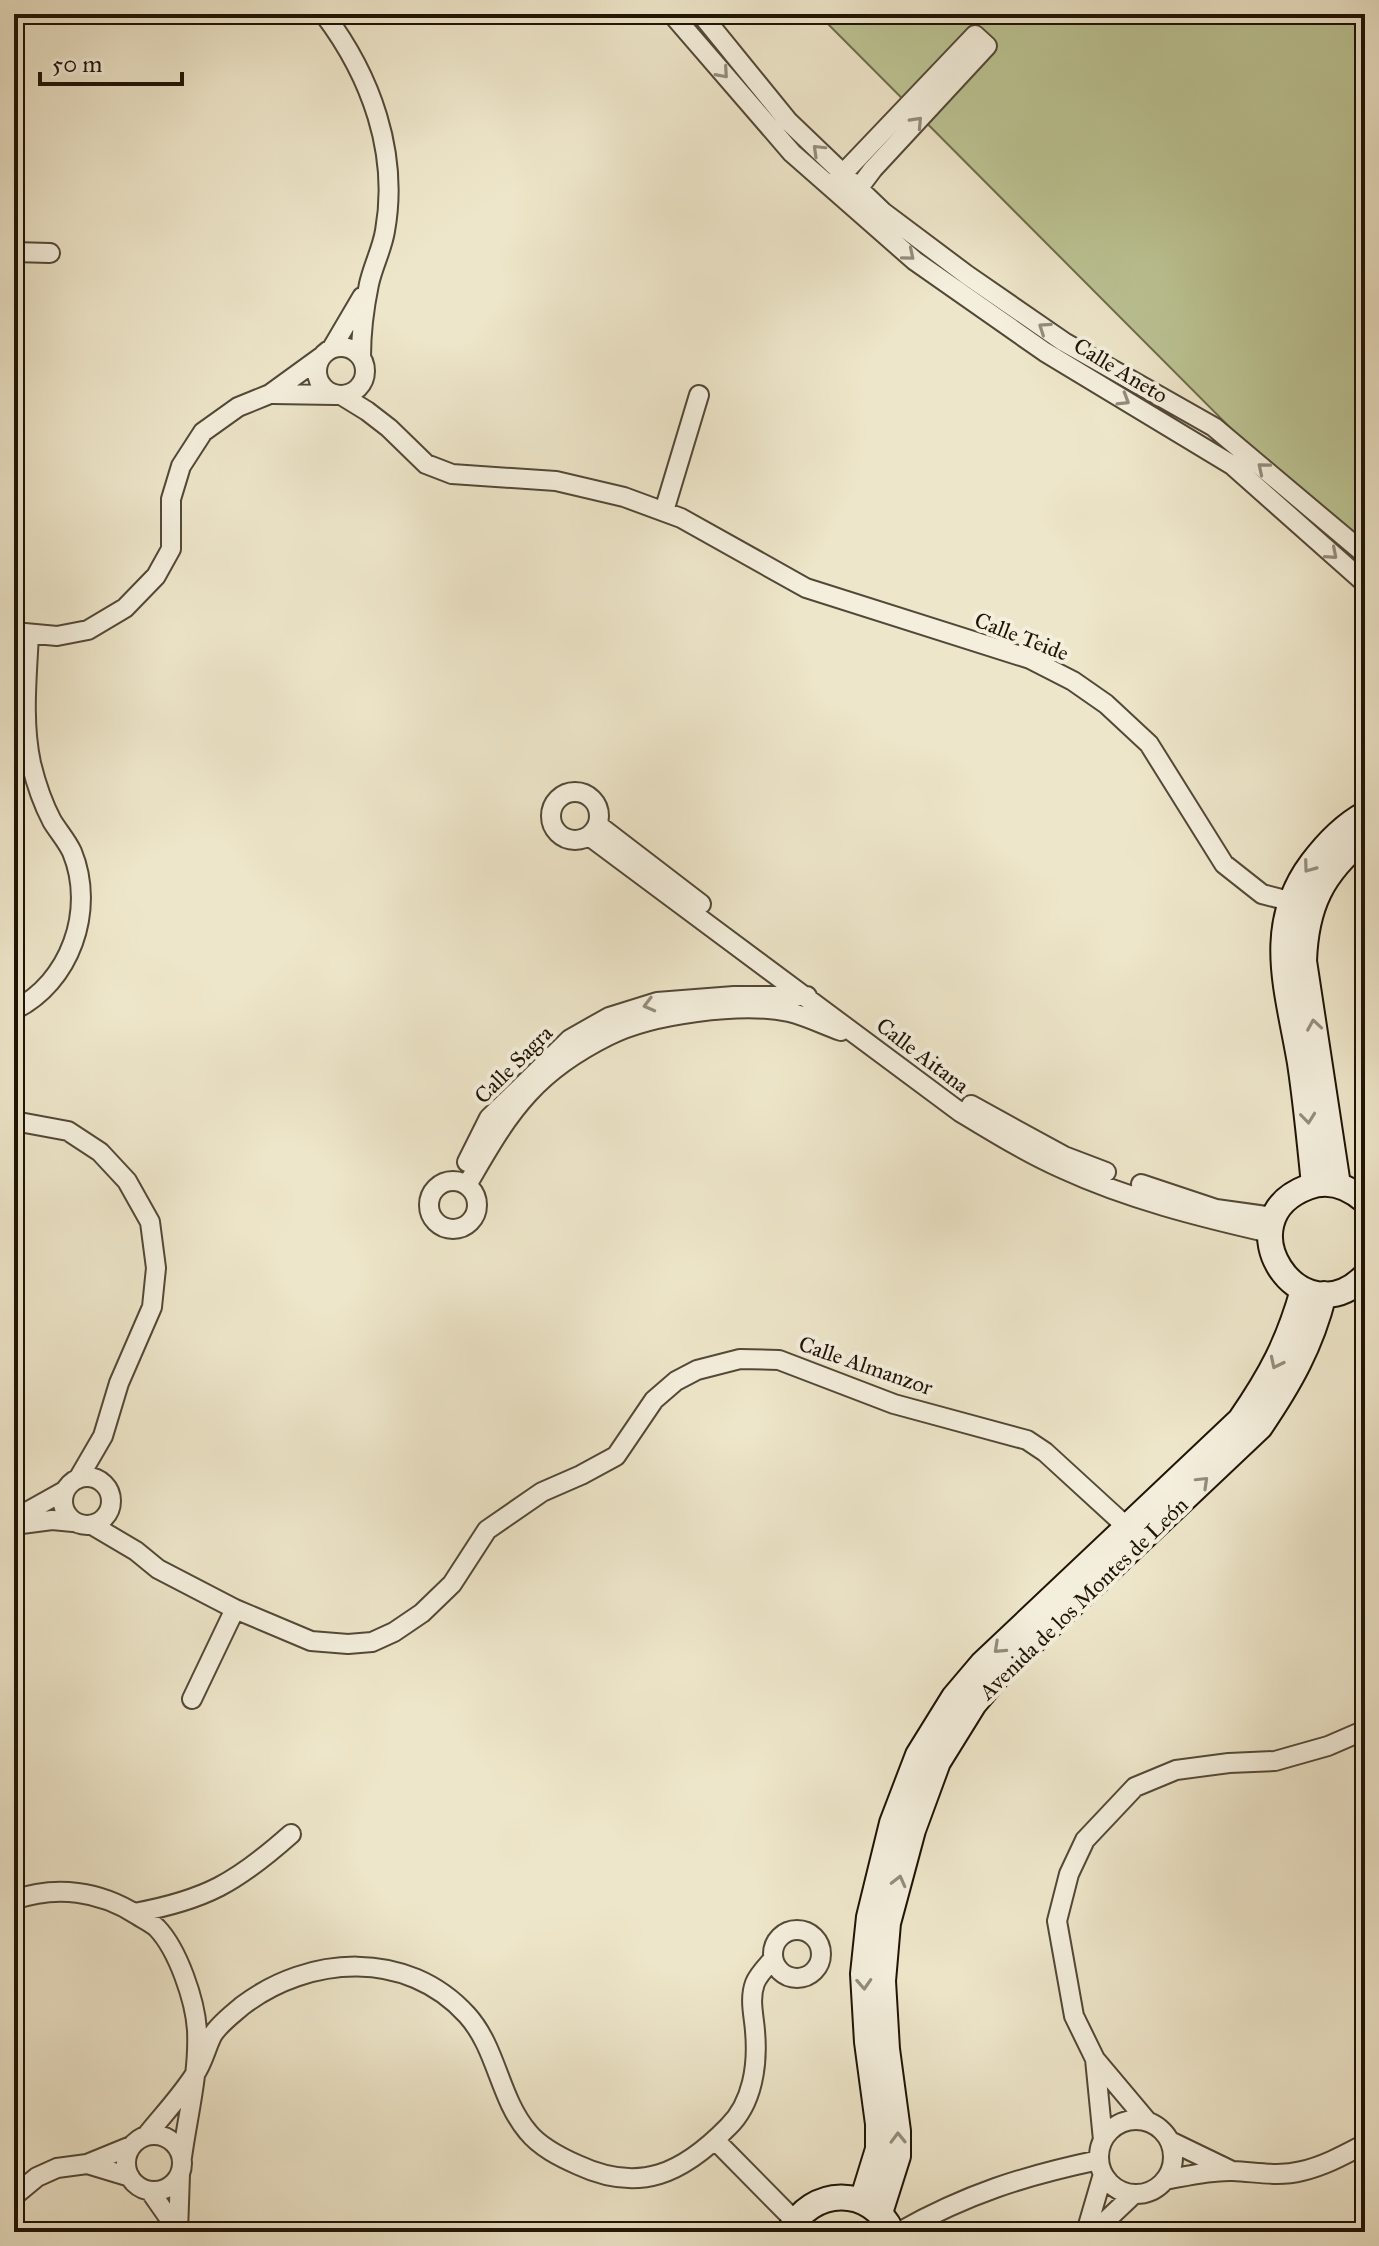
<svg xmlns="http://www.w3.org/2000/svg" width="1379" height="2246" font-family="'IM FELL Great Primer',serif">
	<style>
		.green { fill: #bcc494; stroke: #6e6c4d; stroke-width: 2 }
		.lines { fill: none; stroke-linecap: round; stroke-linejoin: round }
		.street-casing { stroke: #534837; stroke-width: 22 }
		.secondary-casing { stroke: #1f1306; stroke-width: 28 }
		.street { stroke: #f4efdd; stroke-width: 18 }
		.secondary { stroke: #f4efdd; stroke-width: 24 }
		.oneway { stroke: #948c7c }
		.labels { text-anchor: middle; stroke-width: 8; stroke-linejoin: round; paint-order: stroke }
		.street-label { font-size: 22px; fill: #1f1306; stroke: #f4efdd }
	</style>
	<rect width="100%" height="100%" fill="#eee6ca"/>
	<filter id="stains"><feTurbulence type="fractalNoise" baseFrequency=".0025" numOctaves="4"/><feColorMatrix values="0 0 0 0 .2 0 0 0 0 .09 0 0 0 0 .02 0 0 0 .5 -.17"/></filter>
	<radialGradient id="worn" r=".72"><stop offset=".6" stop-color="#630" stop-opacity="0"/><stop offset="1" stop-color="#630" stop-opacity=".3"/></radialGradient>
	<path class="green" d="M818,14H1365V563Z"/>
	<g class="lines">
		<g class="street-casing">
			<path id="street" d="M324,14C371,76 399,153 385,231C382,249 373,266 369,284C364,308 361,332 361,357
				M672,14L792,153L915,261L1045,352L1232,465L1365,583
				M701,14L788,121L883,212L967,275L1064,342L1214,427L1365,554
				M834,183L975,35L987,46L873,169L852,197
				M14,252L50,253
				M317 371a24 24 0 1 1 48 0a24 24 0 1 1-48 0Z
				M332,348L362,297
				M273,394L335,395
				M341,395L367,411L389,428L426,464L452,474L556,481L624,497L681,518L806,588L1030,659L1073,681L1106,704L1149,744L1224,864L1262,894L1289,901
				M664,511L699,395
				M14,632L57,636L88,630L125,608L156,576L171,549V499L181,466L203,432L238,407L270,394L321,357
				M551 816a24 24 0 1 1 48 0a24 24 0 1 1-48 0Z
				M598,825L701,904
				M589,836L960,1112C993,1132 1027,1153 1063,1169C1128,1199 1200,1217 1270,1233
				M14,1010C70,983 96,910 72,852C67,841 58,831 52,821C42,802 36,784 31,763C22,721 27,676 29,634
				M971,1105L1064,1156L1106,1172
				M14,1121L68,1131L100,1152L127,1181L150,1222L156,1268L152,1307L119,1383L103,1436L78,1479
				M467,1162L489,1118L570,1039L609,1017L657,1002L734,996H807
				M429 1205a24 24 0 1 1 48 0a24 24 0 1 1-48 0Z
				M1141,1184L1216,1209L1274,1217
				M467,1185C486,1153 503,1121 529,1093C550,1070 580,1050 608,1036C650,1014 742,1002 789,1012C806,1016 824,1025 841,1031
				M63 1501a24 24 0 1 1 48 0a24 24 0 1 1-48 0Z
				M14,1519L64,1491
				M14,1525L52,1520L73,1522
				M92,1525L136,1551L158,1569L235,1609L311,1641L348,1644L372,1642L394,1632L422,1613L452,1584L487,1530L542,1492L581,1475L616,1456L654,1400L676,1381L697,1370L740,1359L779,1360L894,1404L1027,1440L1045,1452L1128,1528
				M192,1699L235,1609
				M14,1900C56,1885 100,1891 137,1915C143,1919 152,1923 157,1928C178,1950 195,2000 197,2030C199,2073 188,2114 182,2157
				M134,1913C206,1900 237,1882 291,1834
				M773 1954a24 24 0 1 1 48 0a24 24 0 1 1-48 0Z
				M1095,2059L1103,2140
				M1099 2157a37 37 0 1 1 74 0a37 37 0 1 1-74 0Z
				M1148,2122L1095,2059L1074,2016L1057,1921L1069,1874L1085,1840L1135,1787L1176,1770L1229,1763L1275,1761L1328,1746L1365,1730
				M126 2163a28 28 0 1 1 56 0a28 28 0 1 1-56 0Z
				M146,2136C162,2116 181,2096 195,2074C203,2063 206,2048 212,2036C218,2025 233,2014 242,2006C309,1955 407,1949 467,2015C497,2048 499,2098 528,2132C540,2147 560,2157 578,2165C640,2194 683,2173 728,2127C753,2103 758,2064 755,2031C754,2016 749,1999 755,1983C758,1975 767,1966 773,1959
				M715,2140L795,2221
				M1170,2141L1230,2170
				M87,2164L130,2177
				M1165,2180C1187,2176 1211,2170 1233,2171C1257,2172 1278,2177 1302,2171C1324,2166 1344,2155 1365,2144
				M150,2191L178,2231
				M14,2196L37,2177L57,2168L87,2164L131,2146
				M178,2232L180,2174
				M899,2232C967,2194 1023,2176 1099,2160
				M1086,2232L1103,2174
				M1094,2232L1134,2194"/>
		</g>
		<g class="secondary-casing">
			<path id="secondary" d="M1314,1185C1310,1144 1306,1103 1300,1063C1288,991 1264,927 1312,863C1327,843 1343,826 1365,814
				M1338,1185L1304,961C1306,906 1322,873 1365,838
				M1365,1201C1349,1187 1329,1179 1308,1187C1222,1219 1300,1341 1365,1276
				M862,2201L878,2149V2124L867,2042L863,1974L869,1917L892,1823L918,1755L954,1697L982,1664L1240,1420C1271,1375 1288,1343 1303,1290
				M880,2213L898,2156V2131L887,2049L883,1981L888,1923L913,1830L938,1762L974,1704L1002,1671L1260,1427C1290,1383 1311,1346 1324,1294
				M789,2232C811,2187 871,2185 892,2232"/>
		</g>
		<use href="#street" class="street"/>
		<use href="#secondary" class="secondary"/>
	</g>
	<defs><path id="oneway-chevron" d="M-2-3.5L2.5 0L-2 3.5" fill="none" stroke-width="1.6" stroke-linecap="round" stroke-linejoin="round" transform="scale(2)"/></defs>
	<g class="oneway">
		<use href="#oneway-chevron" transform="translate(723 73) rotate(49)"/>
		<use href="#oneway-chevron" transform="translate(917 122) rotate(-47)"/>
		<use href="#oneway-chevron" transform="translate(818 150) rotate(-136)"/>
		<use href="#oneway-chevron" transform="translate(909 255) rotate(40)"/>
		<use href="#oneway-chevron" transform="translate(1044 328) rotate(-146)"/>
		<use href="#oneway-chevron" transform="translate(1124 400) rotate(31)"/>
		<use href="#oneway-chevron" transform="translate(1263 468) rotate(-140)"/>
		<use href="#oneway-chevron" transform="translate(1332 554) rotate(41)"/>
		<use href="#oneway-chevron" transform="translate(1309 867) rotate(126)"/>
		<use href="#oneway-chevron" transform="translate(649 1005) rotate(165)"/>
		<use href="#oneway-chevron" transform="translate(1314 1025) rotate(-99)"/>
		<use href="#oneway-chevron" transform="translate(1308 1118) rotate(84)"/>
		<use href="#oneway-chevron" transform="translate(1276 1363) rotate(116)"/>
		<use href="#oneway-chevron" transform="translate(1203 1482) rotate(-44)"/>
		<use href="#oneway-chevron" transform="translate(999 1648) rotate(137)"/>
		<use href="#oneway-chevron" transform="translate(899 1881) rotate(-76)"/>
		<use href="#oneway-chevron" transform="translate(864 1984) rotate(87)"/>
		<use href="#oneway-chevron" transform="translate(898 2138) rotate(-91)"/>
	</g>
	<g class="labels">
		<g class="street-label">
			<text transform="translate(1121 370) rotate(31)" y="8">Calle Aneto</text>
			<text transform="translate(1022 636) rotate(21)" y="8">Calle Teide</text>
			<text transform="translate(923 1055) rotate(37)" y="8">Calle Aitana</text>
			<text transform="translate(513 1064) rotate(-45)" y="8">Calle Sagra</text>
			<text transform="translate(866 1365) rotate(19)" y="8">Calle Almanzor</text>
			<text transform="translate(1083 1598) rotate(-44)" y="8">Avenida de los Montes de León</text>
		</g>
	</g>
	<rect width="1379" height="2246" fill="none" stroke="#eee6ca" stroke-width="48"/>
	<rect x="16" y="16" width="1347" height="2214" fill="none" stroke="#1f1306" stroke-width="4"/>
	<rect x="24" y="24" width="1331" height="2198" fill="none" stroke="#1f1306" stroke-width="2"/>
	<path d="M40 72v12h142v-12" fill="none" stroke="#1f1306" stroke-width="4"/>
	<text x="52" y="72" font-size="24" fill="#1f1306" stroke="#f4efdd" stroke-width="6" paint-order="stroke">50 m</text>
	<rect width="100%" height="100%" filter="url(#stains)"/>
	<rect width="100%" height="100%" fill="url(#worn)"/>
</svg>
